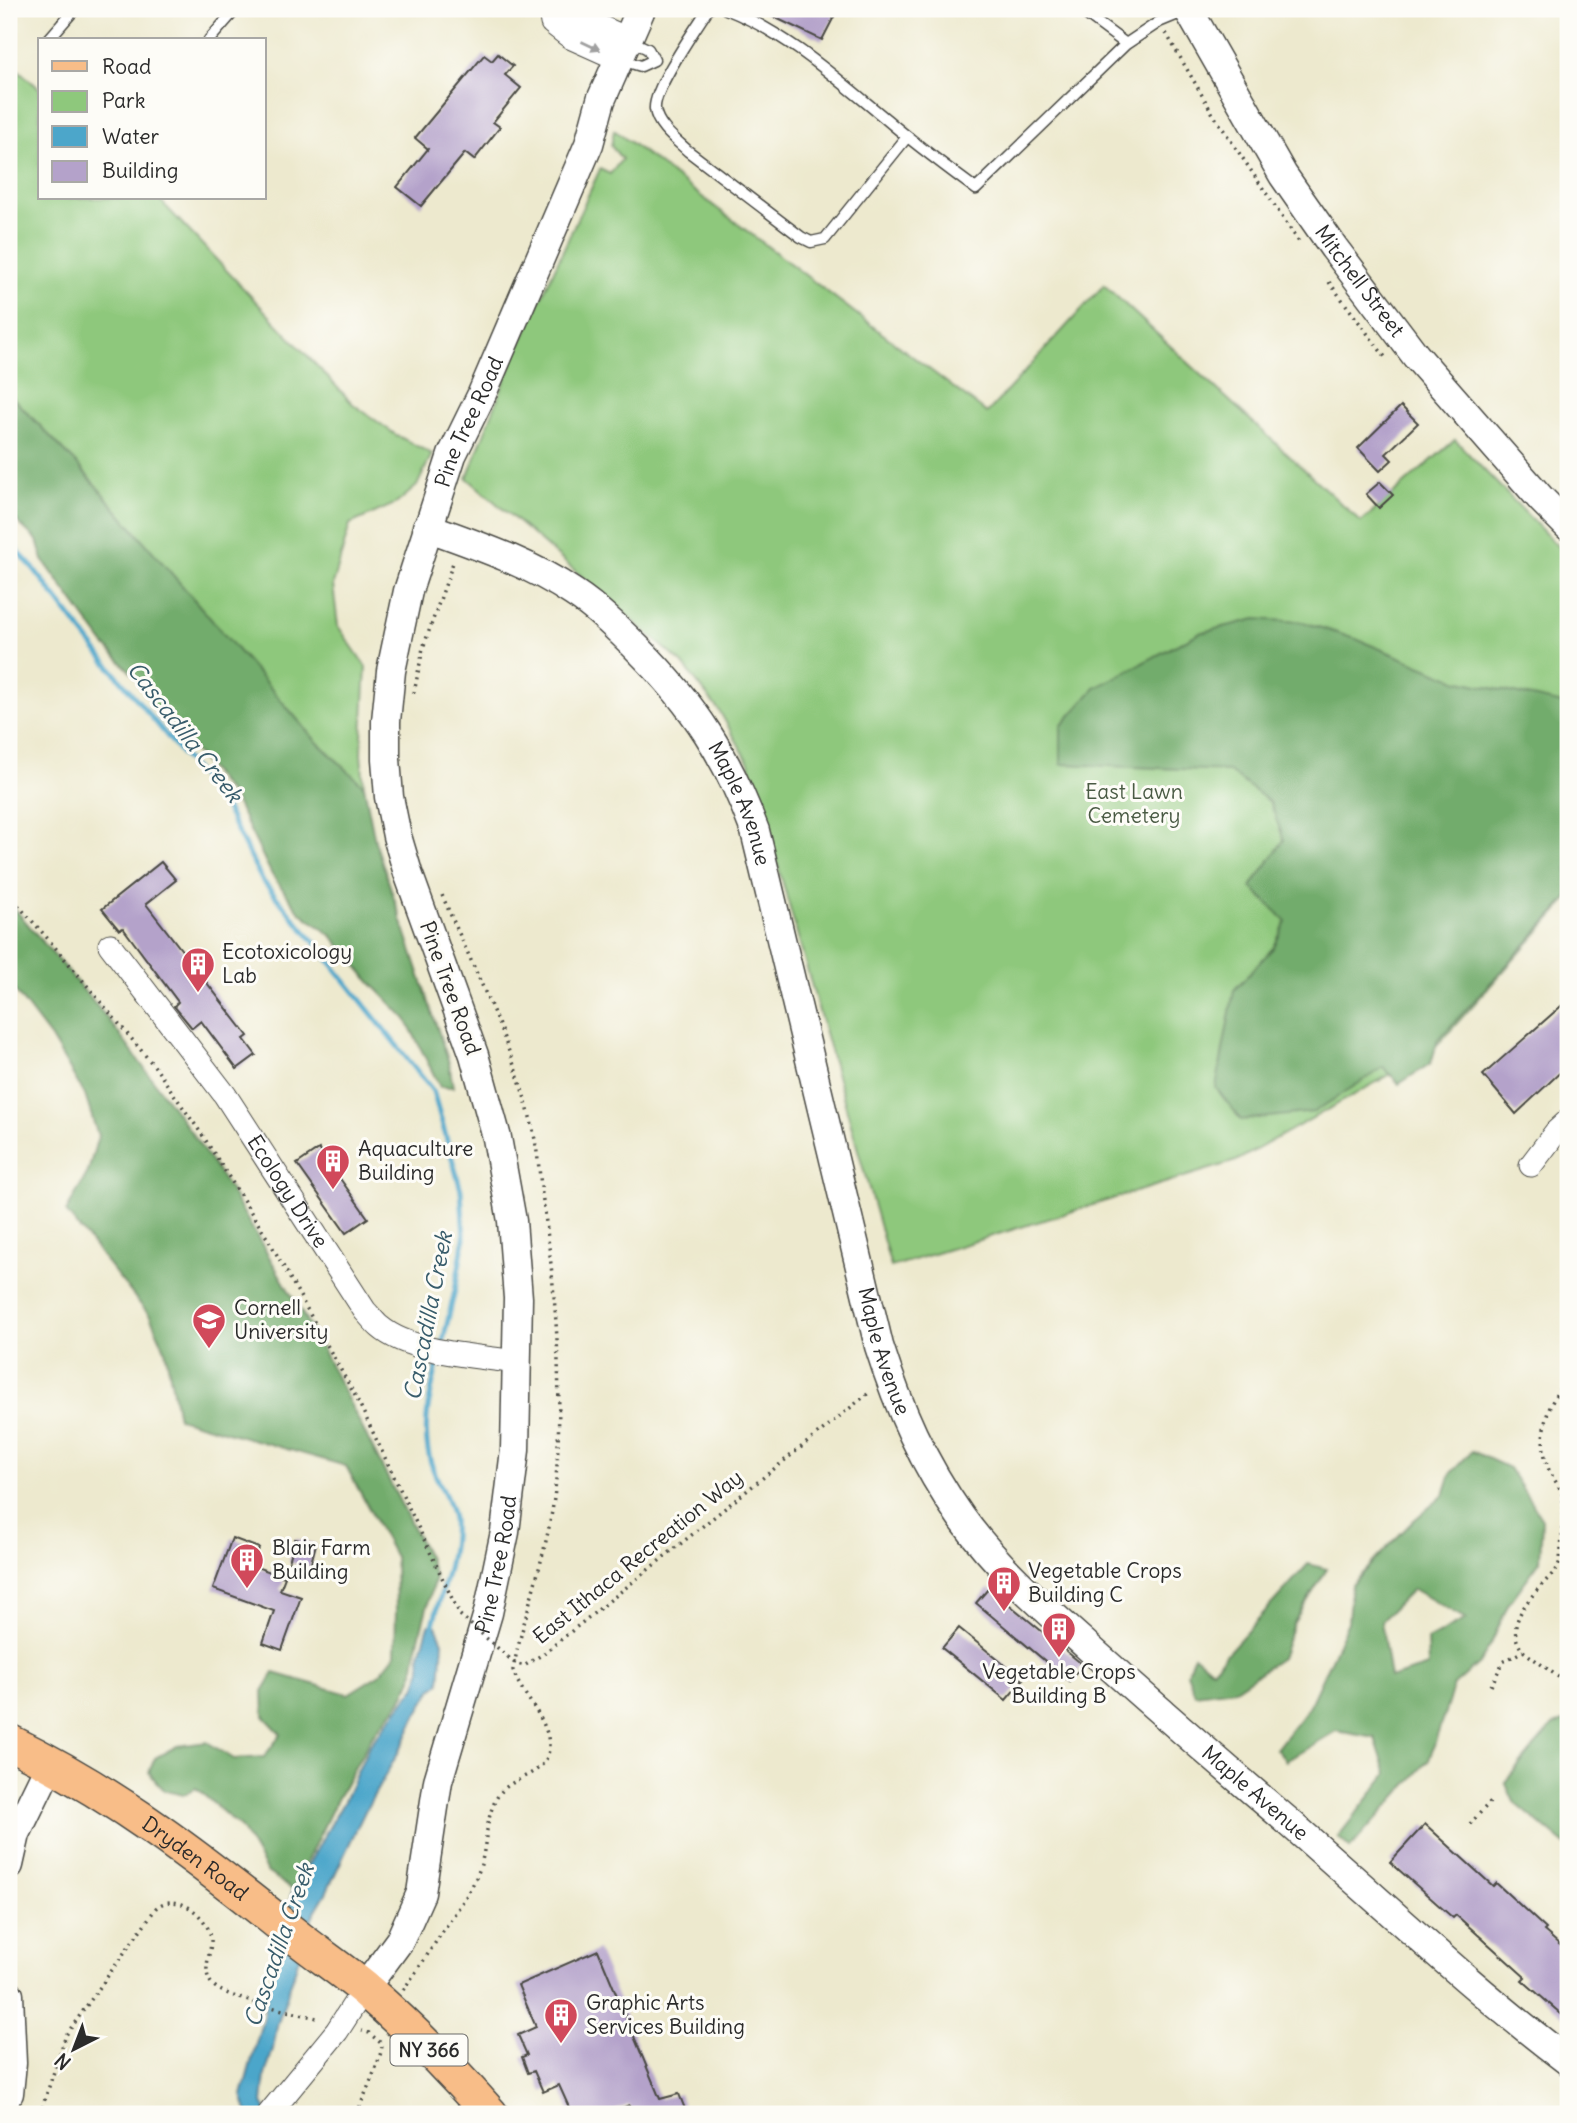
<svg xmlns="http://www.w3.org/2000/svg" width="1577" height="2123" font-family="Delius,sans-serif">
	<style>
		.green { fill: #8ec87c; stroke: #5c7a54; stroke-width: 2 }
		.forest { fill: #72ac6c; stroke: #4e6c4c; stroke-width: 2; fill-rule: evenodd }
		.water { fill: #4ca6ca; stroke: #3c687a; stroke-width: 2 }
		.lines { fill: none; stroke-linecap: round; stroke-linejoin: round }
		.stream { stroke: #4ca6ca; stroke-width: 5 }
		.building { fill: #b4a2ca }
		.service-casing { stroke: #484843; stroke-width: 13 }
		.minor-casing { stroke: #484843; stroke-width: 25 }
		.tertiary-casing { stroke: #484843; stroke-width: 31 }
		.primary-casing { stroke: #484843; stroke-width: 38 }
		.path { stroke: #484843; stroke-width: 3.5; stroke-dasharray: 2 5; stroke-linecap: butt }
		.service { stroke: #fff; stroke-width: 10 }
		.minor { stroke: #fff; stroke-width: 23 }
		.tertiary { stroke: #fff; stroke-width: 28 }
		.primary { stroke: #f8bd88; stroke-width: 35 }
		.path-bridge { stroke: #484843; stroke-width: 3.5; stroke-dasharray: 2 5; stroke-linecap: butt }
		.oneway { fill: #a0a0a0 }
		.labels { text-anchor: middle; stroke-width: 6; stroke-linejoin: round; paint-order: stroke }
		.shield { fill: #fdfcf7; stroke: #6a6a68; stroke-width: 2 }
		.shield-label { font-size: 19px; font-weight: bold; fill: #2b2b2b }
		.street-label { font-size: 21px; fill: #2b2b2b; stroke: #fdfcf7 }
		.park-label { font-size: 21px; fill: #495a43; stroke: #fdfcf7 }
		.poi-label { font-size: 21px; fill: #2b2b2b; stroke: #fdfcf7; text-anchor: start }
		.water-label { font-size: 23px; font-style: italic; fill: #385c6b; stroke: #fdfcf7 }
	</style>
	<rect width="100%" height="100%" fill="#fdfcf7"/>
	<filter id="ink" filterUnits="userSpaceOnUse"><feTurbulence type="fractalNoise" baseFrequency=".0143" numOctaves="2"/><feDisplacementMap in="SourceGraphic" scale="14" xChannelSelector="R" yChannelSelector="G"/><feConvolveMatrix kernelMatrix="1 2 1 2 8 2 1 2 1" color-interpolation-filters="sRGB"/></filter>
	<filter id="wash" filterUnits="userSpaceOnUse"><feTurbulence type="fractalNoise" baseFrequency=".00686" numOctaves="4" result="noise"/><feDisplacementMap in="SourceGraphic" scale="28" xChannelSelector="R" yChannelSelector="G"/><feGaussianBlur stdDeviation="1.57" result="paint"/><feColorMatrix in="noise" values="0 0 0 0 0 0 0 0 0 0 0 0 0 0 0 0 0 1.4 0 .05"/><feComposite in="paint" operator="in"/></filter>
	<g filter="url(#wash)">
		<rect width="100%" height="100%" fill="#ede9ce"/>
		<path class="green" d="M9,62L40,89V198H158L353,404L396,435L432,454L417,486L397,503L350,524L333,585L338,626L366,667L361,754L364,786L316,741L78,465L9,394Z
			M614,130L987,413L1104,285L1361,522L1455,440L1568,557V899L1432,1051L1236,1161L891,1267L749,763L720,712L682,663L467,478L513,360L600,169L610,174L622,159L611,146Z"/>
		<path class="forest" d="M9,394L78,465L316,741L364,786L375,841L449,1063L453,1087H440L406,1019L371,983L332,936L300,912L272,875L235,800L178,731L155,709L143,685L104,644L43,560L37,540L9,514Z
			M1256,619L1303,622L1356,639L1456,680L1568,705V898L1438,1040L1431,1063L1399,1084L1384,1067L1314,1112L1241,1120L1216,1088L1234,990L1274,947L1286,921L1251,887L1284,840L1270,802L1228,771L1061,764V726L1095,688L1199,633Z
			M9,902L108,1019L191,1132L230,1190L316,1337L428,1557L435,1577L418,1642L412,1679L401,1701L372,1736L334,1805L293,1890L267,1872L241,1828L196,1788L183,1795L163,1790L149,1772L155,1758L177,1746L207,1742L234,1759L264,1757L281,1734L264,1716L263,1691L274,1673L348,1694L380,1674L395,1655L396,1611L395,1557L346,1466L178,1418L165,1349L150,1316L66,1212L88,1172L98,1136L85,1095L51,1038L9,983Z
			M1472,1451L1509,1468L1542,1519L1540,1561L1508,1605L1491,1644L1479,1663L1454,1685L1429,1760L1350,1848L1338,1837L1387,1774L1375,1738L1336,1731L1286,1761L1276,1749L1309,1707L1348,1622L1351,1585L1413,1521L1444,1495L1451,1473ZM1413,1589L1466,1619L1427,1640L1428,1666L1390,1678L1381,1621Z
			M1308,1564L1327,1569L1293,1624L1281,1658L1235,1689L1195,1694L1187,1673L1194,1655L1212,1670Z
			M1568,1721V1847L1514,1802L1505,1782L1553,1725Z"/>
		<path class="water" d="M429,1625L436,1626L443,1642L440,1683L432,1689L416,1716L402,1746L365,1811L326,1893L313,1915L277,2026L273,2049L265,2075L262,2103L268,2114H248L242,2095L263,2018L275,1955L291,1895L344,1801L369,1746L416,1686L421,1668L420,1654Z"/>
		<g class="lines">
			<path class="stream" d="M9,542L34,569L96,650L224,805L262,880L320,949L433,1091L461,1190L464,1238L455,1290L442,1345
				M432,1629C440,1594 456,1555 453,1519C451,1502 439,1485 433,1469C419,1432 430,1395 439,1358"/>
		</g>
		<g id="blocks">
			<path class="building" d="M757,9H838L822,40Z
				M498,54L513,66L505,75L521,88L493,122L500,127L474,160L465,153L421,206L397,187L428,149L415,138L484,55L492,61Z
				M1401,406L1418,423L1386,454L1392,460L1380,471L1358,448Z
				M1380,482L1393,495L1379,508L1366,494Z
				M161,862L176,880L146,904L248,1036L244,1039L256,1055L237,1069L201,1021L192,1028L174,1006L178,1002L123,928L119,930L102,909Z
				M1568,1000V1065L1516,1114L1483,1075Z
				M319,1149L368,1218L346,1233L297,1164Z
				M232,1538L259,1548L253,1566L285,1577L280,1590L301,1597L282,1650L263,1643L274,1611L213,1589Z
				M295,1539L316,1544L310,1567L289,1562Z
				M989,1588L1083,1665L1069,1681L976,1603Z
				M959,1628L1023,1680L1006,1700L942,1648Z
				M1425,1824L1493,1886L1496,1883L1546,1929L1544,1931L1568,1952V2020L1522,1980L1525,1977L1456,1915L1453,1918L1390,1862Z
				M598,1950L660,2099L679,2094L687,2114H632L629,2105L607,2114H572L559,2085L543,2092L534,2071L528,2073L522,2057L527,2055L518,2035L536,2027L518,1985Z"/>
		</g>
	</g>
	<g filter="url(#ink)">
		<use href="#blocks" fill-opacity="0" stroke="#484843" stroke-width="2"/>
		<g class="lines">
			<g class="service-casing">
				<path id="service" d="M708,9C696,28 653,89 655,109C657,126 675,139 688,151L801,237L811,242L825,239L907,137
					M726,9C787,33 836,78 886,119C915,144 945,166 976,189L1126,44L1159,22L1188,10
					M1079,9L1126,44
					M48,40L75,9
					M209,40L236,9
					M621,60L641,66L654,60L648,49L629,40"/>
			</g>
			<g class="minor-casing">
				<g id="minor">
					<path d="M619,59L570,37L552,23L550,11L561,10L628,39"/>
					<path id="s1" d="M110,945L225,1095L365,1311C370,1316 375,1323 380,1327C410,1353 478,1356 516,1362"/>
					<path d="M1531,1165L1556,1132L1568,1121"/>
					<path d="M269,2114L337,2031L364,1989"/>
				</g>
			</g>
			<g class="tertiary-casing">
				<g id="tertiary">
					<path id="s2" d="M1188,9L1283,175L1334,248L1416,356L1542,500L1568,526"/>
					<path id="s3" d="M427,527C477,545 530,563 574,593C597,608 618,629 638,649C695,706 727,756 755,831L879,1346C899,1409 923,1463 961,1517C996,1566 1042,1606 1087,1646C1154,1706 1222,1765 1290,1823C1382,1903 1471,1988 1568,2061"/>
					<path d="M9,1865L16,1834L51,1762"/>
					<path id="s4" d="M364,1989L400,1940L421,1893L438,1781L488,1613L505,1532L515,1450L518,1298L512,1221L497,1138L474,1055L408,873L397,836L389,797L386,759V721L391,671L408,591L452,455L481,396L589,144L601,100L641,9"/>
					<path d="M9,1995L12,2063L9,2093"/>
				</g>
			</g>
			<g class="primary-casing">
				<g id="primary">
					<path id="s5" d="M9,1742C116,1794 202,1861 294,1935C318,1954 343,1971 366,1990C410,2028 452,2071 490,2114"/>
				</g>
			</g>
			<path class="path" d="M1137,9L1146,14
				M1166,33L1213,114L1299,242
				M1329,282L1385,357
				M414,693L423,648L454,560
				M9,895L49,940L155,1067L203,1136L271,1244L358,1401L460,1615
				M1568,1377C1546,1405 1536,1436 1549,1470C1553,1478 1559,1486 1562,1494C1566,1511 1561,1543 1560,1561L1557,1569C1539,1589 1499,1622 1523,1651L1568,1684
				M508,1657L515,1663L524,1666L543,1654L870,1392
				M1491,1686L1503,1662L1523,1651
				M1470,1824L1490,1802
				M403,1990C418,1970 431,1949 445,1928C457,1910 470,1893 478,1873C488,1849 484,1817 498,1796C511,1775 549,1776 549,1747C549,1718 521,1696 513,1670C525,1609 548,1552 555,1490C564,1395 556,1288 542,1194C539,1170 537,1144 531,1121C511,1042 474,969 442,895
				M40,2114L66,2035L156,1908C176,1890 208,1916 211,1938C212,1954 200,1971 213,1985C226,1999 298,2013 321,2019
				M357,2114C363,2097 382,2059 382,2044L369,2033L362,2031"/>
			<use href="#service" class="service"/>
			<use href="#minor" class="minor"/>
			<use href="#tertiary" class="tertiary"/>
			<use href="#primary" class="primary"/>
			<path class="path-bridge" d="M460,1615L508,1657"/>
		</g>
		<defs><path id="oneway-solid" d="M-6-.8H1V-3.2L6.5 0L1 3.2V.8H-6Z" transform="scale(1.75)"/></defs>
		<use class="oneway" href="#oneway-solid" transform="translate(591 46) rotate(25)"/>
	</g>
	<defs>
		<g id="building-pin" transform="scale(1.75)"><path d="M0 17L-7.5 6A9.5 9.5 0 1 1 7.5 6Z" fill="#d1495b" stroke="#fdfcf7"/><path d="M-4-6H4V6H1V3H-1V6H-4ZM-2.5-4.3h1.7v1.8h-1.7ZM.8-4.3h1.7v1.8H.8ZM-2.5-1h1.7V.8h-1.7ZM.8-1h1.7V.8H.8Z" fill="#fff"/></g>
		<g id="university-pin" transform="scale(1.75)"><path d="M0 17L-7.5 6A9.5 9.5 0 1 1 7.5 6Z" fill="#d1495b" stroke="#fdfcf7"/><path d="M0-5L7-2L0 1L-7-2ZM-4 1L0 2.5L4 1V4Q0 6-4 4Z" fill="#fff"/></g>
	</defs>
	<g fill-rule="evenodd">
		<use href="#building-pin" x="198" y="964"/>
		<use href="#building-pin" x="333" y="1161"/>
		<use href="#university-pin" x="209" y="1320"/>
		<use href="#building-pin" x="247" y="1560"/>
		<use href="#building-pin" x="1004" y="1583"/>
		<use href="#building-pin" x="1059" y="1629"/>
		<use href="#building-pin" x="561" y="2015"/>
	</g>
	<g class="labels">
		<rect class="shield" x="390.5" y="2034.5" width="77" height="31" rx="5"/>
		<g class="shield-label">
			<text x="429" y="2057">NY 366</text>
		</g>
		<g class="street-label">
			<text dy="7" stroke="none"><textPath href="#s2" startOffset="322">Mitchell Street</textPath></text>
			<text dy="7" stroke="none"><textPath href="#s4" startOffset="1626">Pine Tree Road</textPath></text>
			<text dy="7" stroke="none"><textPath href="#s3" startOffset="434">Maple Avenue</textPath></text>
			<text transform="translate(450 988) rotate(70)" y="7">Pine Tree Road</text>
			<text dy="7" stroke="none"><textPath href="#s1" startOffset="304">Ecology Drive</textPath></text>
			<text dy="7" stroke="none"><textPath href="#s3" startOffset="1001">Maple Avenue</textPath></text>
			<text transform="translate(638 1557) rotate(-39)" y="7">East Ithaca Recreation Way</text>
			<text dy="7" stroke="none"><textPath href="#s4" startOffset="450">Pine Tree Road</textPath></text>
			<text dy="7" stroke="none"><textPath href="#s3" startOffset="1589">Maple Avenue</textPath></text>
			<text dy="7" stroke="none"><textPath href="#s5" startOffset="220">Dryden Road</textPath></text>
		</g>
		<g class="park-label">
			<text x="1134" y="799">East Lawn<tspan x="1134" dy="24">Cemetery</tspan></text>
		</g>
		<g class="poi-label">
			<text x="222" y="959">Ecotoxicology<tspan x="222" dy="24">Lab</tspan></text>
			<text x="358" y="1156">Aquaculture<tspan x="358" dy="24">Building</tspan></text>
			<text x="234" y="1315">Cornell<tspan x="234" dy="24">University</tspan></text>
			<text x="272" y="1555">Blair Farm<tspan x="272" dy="24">Building</tspan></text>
			<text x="1028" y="1578">Vegetable Crops<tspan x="1028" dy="24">Building C</tspan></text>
			<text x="1059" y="1679" text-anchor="middle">Vegetable Crops<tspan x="1059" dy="24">Building B</tspan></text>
			<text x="586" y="2010">Graphic Arts<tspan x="586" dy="24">Services Building</tspan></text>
		</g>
		<g class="water-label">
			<text transform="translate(185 732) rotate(52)" y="8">Cascadilla Creek</text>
			<text transform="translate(428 1316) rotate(-79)" y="8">Cascadilla Creek</text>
			<text transform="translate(279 1945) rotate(-71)" y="8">Cascadilla Creek</text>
		</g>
	</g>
	<rect width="1577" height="2123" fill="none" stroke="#fdfcf7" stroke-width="35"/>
	<rect x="38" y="38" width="228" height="161" fill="#fdfcf7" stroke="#a9a8a5" stroke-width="2"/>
	<rect x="52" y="61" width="35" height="10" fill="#f8bd88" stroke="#a9a8a5" stroke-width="2"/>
	<text x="102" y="74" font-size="21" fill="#2b2b2b">Road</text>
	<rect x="52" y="91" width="35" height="21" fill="#8ec87c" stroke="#a9a8a5" stroke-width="2"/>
	<text x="102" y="108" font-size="21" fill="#2b2b2b">Park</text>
	<rect x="52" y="126" width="35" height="21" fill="#4ca6ca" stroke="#a9a8a5" stroke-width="2"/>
	<text x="102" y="144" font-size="21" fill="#2b2b2b">Water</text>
	<rect x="52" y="161" width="35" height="21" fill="#b4a2ca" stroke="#a9a8a5" stroke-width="2"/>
	<text x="102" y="178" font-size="21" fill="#2b2b2b">Building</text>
	<g transform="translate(74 2049) rotate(222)" stroke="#fdfcf7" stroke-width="5" paint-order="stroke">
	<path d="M0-5L12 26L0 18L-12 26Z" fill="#2b2b2b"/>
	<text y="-10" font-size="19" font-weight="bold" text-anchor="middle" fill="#2b2b2b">N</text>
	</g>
</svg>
